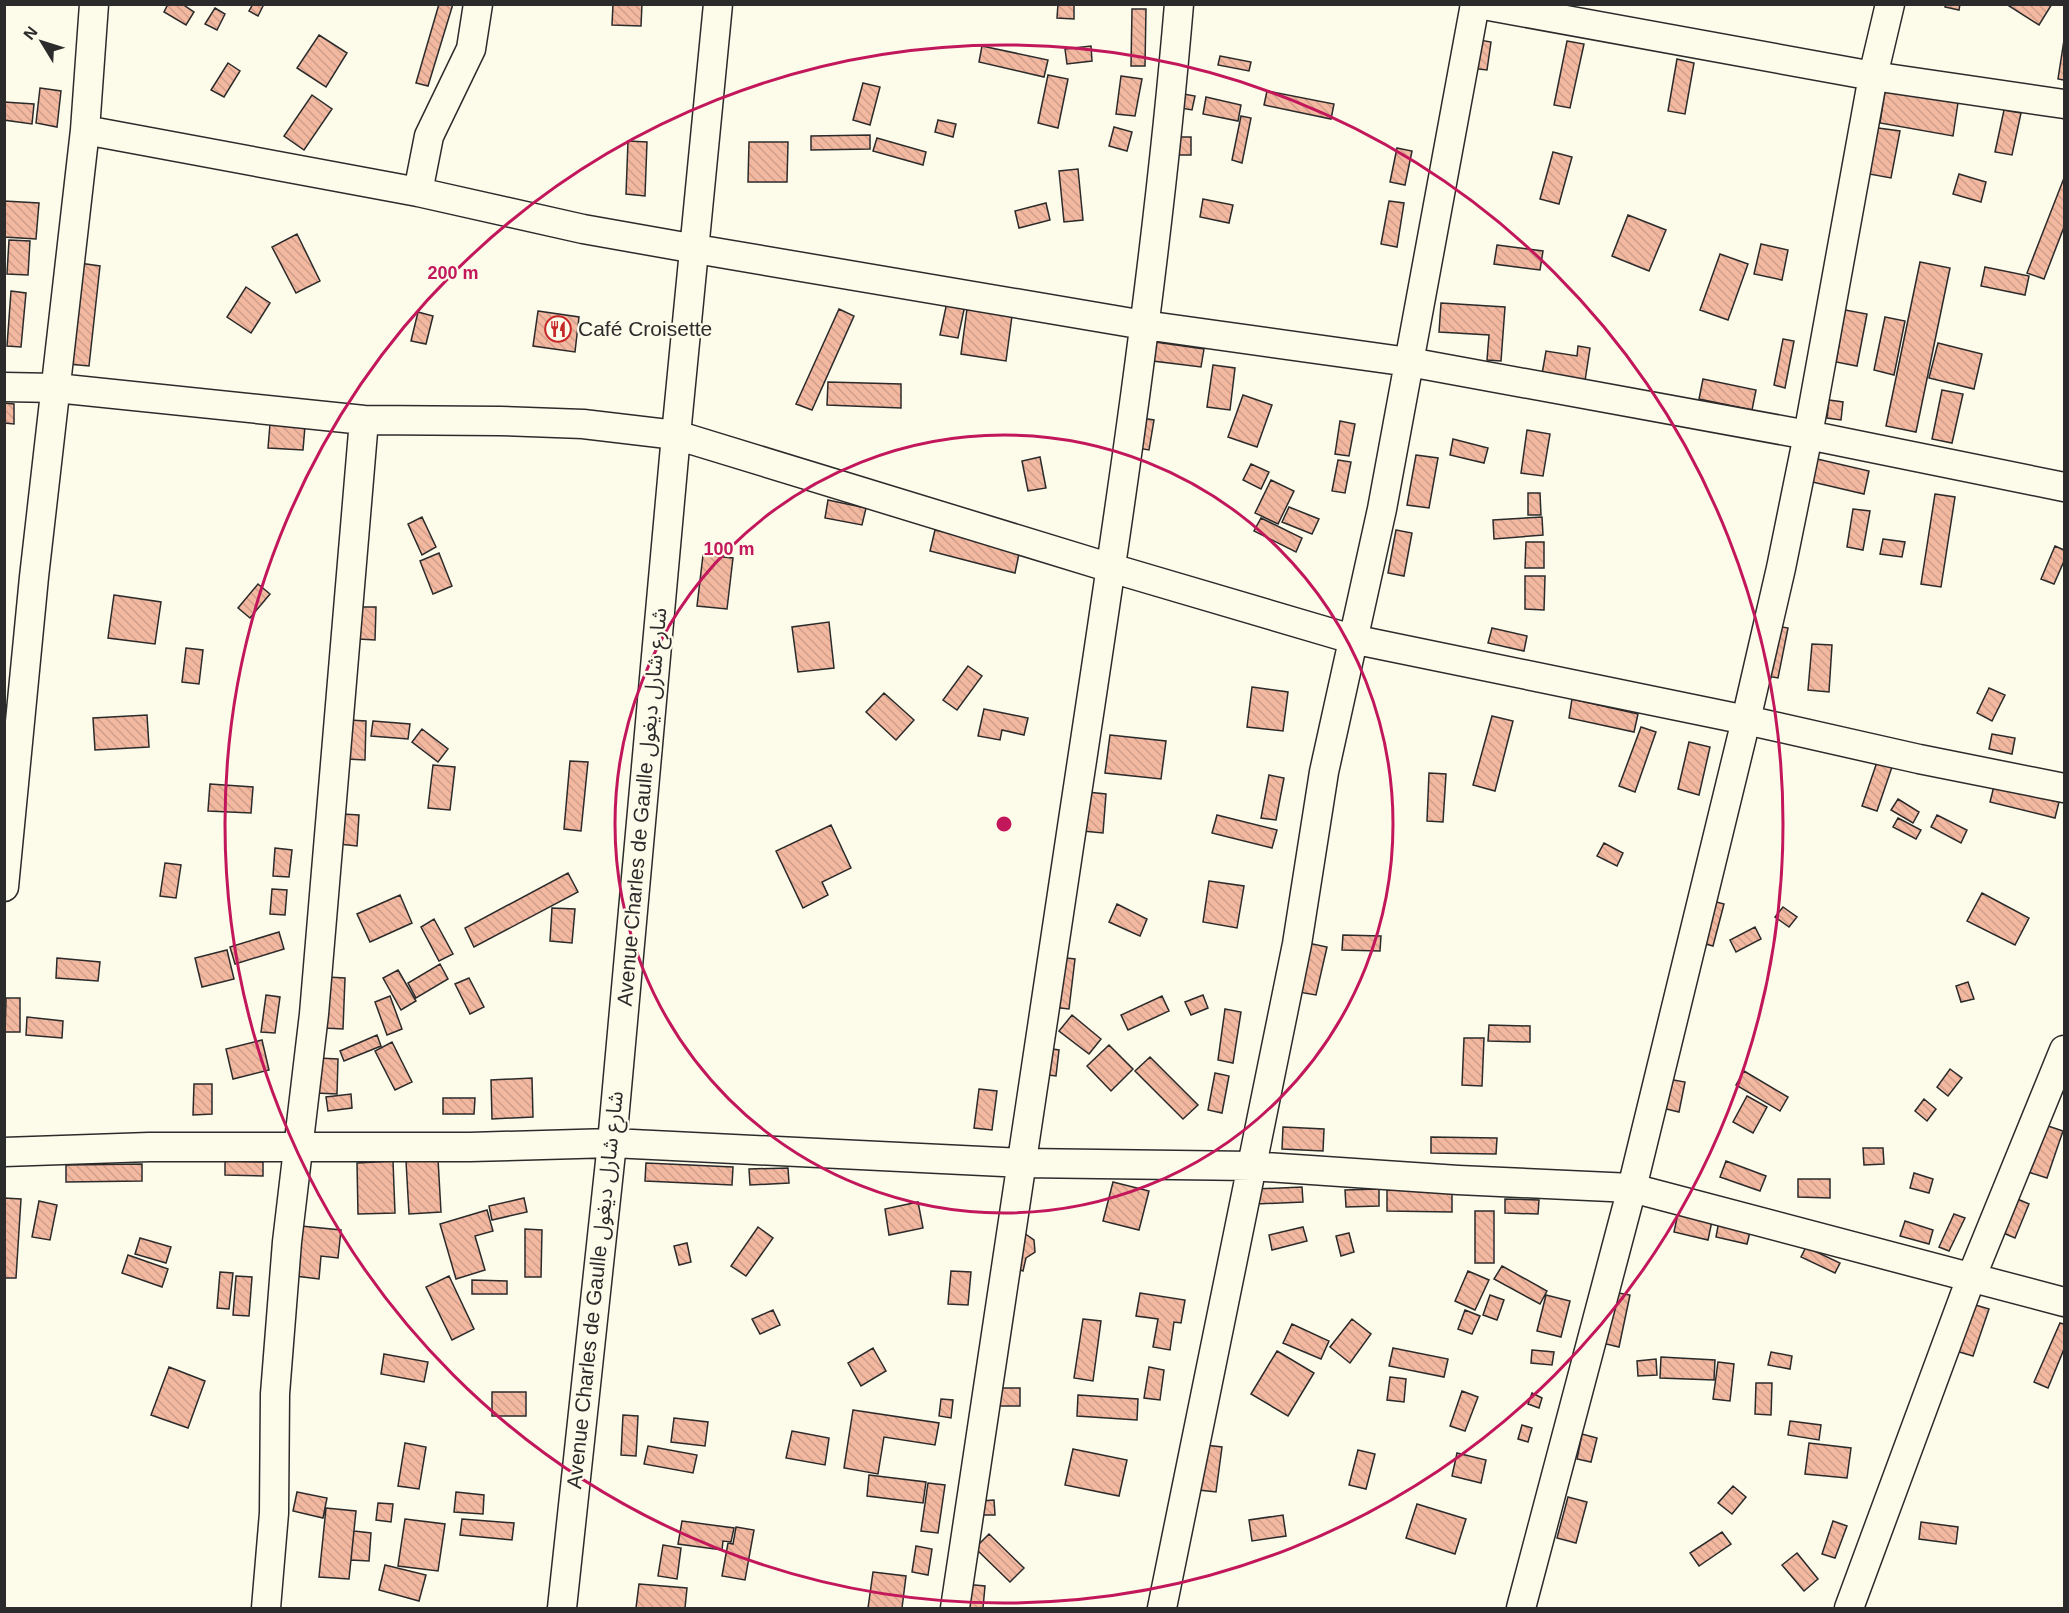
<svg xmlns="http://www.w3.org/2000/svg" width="2069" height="1613" font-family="Helvetica,'Noto Sans Arabic',sans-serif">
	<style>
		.building { fill: url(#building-back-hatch); stroke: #2b2b2b; stroke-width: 1.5 }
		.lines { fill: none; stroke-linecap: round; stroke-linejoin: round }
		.minor-casing { stroke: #2b2b2b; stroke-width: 31 }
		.minor { stroke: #fdfbea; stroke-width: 28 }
		.ring { fill: none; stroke: #c2185b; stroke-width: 3 }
		.labels { text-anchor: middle; stroke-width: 4.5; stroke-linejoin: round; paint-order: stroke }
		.poi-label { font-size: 21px; fill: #2b2b2b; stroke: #fdfbea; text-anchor: start }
		.street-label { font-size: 21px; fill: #2b2b2b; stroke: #fdfbea }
		.centre { fill: #c2185b; stroke: #fdfbea; stroke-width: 3 }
		.ring-label { font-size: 18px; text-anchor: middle; font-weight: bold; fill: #c2185b; stroke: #fdfbea; stroke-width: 4.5; stroke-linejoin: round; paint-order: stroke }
	</style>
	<defs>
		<pattern id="building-back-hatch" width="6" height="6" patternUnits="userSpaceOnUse" patternTransform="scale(1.5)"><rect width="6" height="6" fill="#f2b8a0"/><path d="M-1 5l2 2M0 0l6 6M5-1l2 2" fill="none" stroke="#d09e8a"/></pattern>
	</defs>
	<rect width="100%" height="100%" fill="#fdfbea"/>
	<path class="building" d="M168,4H182L194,12L186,25L164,12Z
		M253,4H264L258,16L249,11Z
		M439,4H453L428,86L416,83Z
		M613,4H642L641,26L612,25Z
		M1058,4H1074V19L1057,18Z
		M1946,4H1960L1959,10L1945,7Z
		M2006,4H2052L2039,25Z
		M215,8L225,14L217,30L205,24Z
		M1132,9H1146L1145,66H1131Z
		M319,35L347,53L326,87L297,68Z
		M1474,39L1491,42L1487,70L1470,68Z
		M2064,40V80L2058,79Z
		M1567,41L1584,44L1570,108L1554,105Z
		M982,46L1048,60L1044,77L979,62Z
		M1091,46L1092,61L1067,64L1065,49Z
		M1220,56L1251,62L1249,71L1218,65Z
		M1677,59L1694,63L1685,114L1668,111Z
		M228,63L240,71L224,97L211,90Z
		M1048,75L1068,79L1058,128L1038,123Z
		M1121,76L1142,79L1135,116L1116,114Z
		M863,83L880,87L870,125L853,120Z
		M1886,84L1959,96L1953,136L1880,123Z
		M40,88L61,91L57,127L36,123Z
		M1267,91L1334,104L1331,119L1264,105Z
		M1178,93L1195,96L1192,110L1175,107Z
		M312,95L332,109L304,150L284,136Z
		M1206,97L1241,105L1238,121L1203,114Z
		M4,102L34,104L32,124L4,120Z
		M2004,110L2021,113L2012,155L1995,152Z
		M1241,116L1251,118L1242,163L1232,160Z
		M938,120L956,124L953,137L935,132Z
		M1114,127L1132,132L1127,151L1109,146Z
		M1878,128L1900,131L1891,178L1869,174Z
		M870,135V149L811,150V136Z
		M1171,137H1191V155H1172Z
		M877,138L926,152L923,165L873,151Z
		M628,141L647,142L645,196L626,194Z
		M749,142H788L787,182H748Z
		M1397,148L1412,151L1405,185L1390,182Z
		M1553,152L1572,157L1559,204L1540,199Z
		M1078,169L1083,220L1064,222L1059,171Z
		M1959,174L1986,182L1981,202L1953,194Z
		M2064,178V227L2044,279L2027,273Z
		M1203,199L1233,205L1229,223L1200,217Z
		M4,201L39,203L36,239L4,237Z
		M1389,201L1404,203L1397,247L1381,244Z
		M1046,203L1050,220L1019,228L1015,211Z
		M1628,215L1666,230L1649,271L1612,256Z
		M297,234L320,281L296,293L272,247Z
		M9,240L30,241L28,275L7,274Z
		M1761,244L1788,250L1782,280L1754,274Z
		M1497,245L1543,251L1540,270L1494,264Z
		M1720,254L1748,264L1728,320L1700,310Z
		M1920,262L1950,268L1916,432L1886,426Z
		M79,263L100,266L89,366L68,364Z
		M1985,267L2029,276L2025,295L1981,286Z
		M246,287L270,303L251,333L227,317Z
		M11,291L26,293L21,347L7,346Z
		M947,302L965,305L958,338L940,335Z
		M1441,303L1505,307L1501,361L1487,360L1489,335L1439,332Z
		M839,309L854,316L812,410L796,404Z
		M967,309L1012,316L1006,361L961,354Z
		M1845,310L1867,314L1857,366L1836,362Z
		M538,311L579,317L575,352L533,346Z
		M418,312L433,316L426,344L411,341Z
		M1885,317L1905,321L1894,375L1874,370Z
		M1783,339L1794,341L1785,388L1774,385Z
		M1155,342L1204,349L1201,367L1153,361Z
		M1938,343L1982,354L1974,389L1929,378Z
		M1578,346L1590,348L1585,381L1542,374L1546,351L1577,356Z
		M1213,365L1235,368L1230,410L1207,407Z
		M1703,379L1756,390L1752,410L1699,399Z
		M828,382L901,384V408L827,405Z
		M1942,390L1963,394L1952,443L1932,439Z
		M1243,395L1272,405L1257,447L1228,437Z
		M1829,400L1843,402L1841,420L1827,418Z
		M4,403L14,404V424L4,423Z
		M1141,418L1154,420L1149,450L1137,448Z
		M1340,421L1355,424L1349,456L1335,454Z
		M270,424L305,426L303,450L268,448Z
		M1527,430L1550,434L1543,476L1521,473Z
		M1453,439L1488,448L1484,463L1450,455Z
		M1416,455L1438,458L1429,508L1407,505Z
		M1040,457L1046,488L1028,491L1022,461Z
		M1813,458L1869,471L1864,494L1808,481Z
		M1338,460L1351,462L1345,493L1332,491Z
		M1251,464L1269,472L1261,489L1243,480Z
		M1271,480L1294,491L1278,524L1255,513Z
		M1528,493H1540L1541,515H1528Z
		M1935,494L1955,497L1941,587L1921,584Z
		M828,500L866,508L862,525L825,518Z
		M1289,507L1319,519L1312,534L1282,522Z
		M1853,509L1870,511L1863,550L1847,547Z
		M422,517L436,547L422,555L408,524Z
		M1542,517L1543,535L1494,539L1493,520Z
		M1261,518L1302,538L1296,552L1254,531Z
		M935,530L1020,549L1015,573L930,551Z
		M1396,530L1412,533L1404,576L1388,573Z
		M1883,539L1905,542L1902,557L1880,554Z
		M1526,542H1544V568H1525Z
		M2055,546L2064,550V561L2054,584L2041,579Z
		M439,553L452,586L433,594L420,561Z
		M703,555L733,558L727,609L697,606Z
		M1525,576H1545L1544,610L1525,609Z
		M258,584L270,594L250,618L238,608Z
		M114,595L161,602L155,644L108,638Z
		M360,607H376L375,640L359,639Z
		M829,622L834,668L798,672L792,627Z
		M1776,626L1788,628L1778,678L1766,676Z
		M1492,628L1527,636L1524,651L1488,643Z
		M1812,644L1832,645L1829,692L1808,690Z
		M186,648L203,650L199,684L182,682Z
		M968,666L982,676L957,710L943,700Z
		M1252,687L1288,692L1283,731L1247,727Z
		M1989,688L2005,695L1992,721L1977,713Z
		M884,693L914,720L896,740L866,712Z
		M1572,699L1638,714L1634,732L1569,718Z
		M984,709L1028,718L1024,735L1002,730L1000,740L978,736Z
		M147,715L149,747L95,750L93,718Z
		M1492,716L1513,721L1495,791L1473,785Z
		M349,720L366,721L365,760L347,759Z
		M373,721L410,724L408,739L371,736Z
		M1641,727L1656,732L1635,792L1619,786Z
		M422,729L448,749L438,762L412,742Z
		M1992,734L2015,738L2012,754L1989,749Z
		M1110,735L1166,741L1161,779L1105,773Z
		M1689,742L1710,747L1699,795L1678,789Z
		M570,761L588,762L581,831L564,829Z
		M1877,762L1892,767L1877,811L1862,806Z
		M433,765L455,767L450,810L428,808Z
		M1429,773L1446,774L1443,822L1427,821Z
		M1269,775L1284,778L1276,820L1261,818Z
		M210,784L253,787L251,813L208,811Z
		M1994,786L2059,802L2055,818L1990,802Z
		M1087,792L1106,794L1103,833L1083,831Z
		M1898,799L1919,812L1913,823L1891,810Z
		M342,814L359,815L357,846L339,844Z
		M1217,815L1277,830L1272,848L1212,833Z
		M1937,815L1967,830L1961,843L1931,827Z
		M1898,818L1921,830L1916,839L1893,827Z
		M831,825L851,868L822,882L828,895L803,908L776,851Z
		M1604,843L1623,853L1617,866L1597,856Z
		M275,848L292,850L289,877L273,876Z
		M165,863L181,865L176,898L160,896Z
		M568,873L578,892L474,947L465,928Z
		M1209,881L1244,886L1237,928L1203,922Z
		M272,889L287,890L285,915L270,914Z
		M1982,893L2029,918L2015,945L1967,921Z
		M400,895L412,923L370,942L357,914Z
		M1709,900L1724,904L1713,946L1698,942Z
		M1117,904L1147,919L1140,936L1109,922Z
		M1783,907L1797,917L1789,927L1775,917Z
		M552,908L575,909L572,943L550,941Z
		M434,919L453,954L439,961L421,927Z
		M1755,927L1761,939L1736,952L1730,940Z
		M279,932L284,949L235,964L230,947Z
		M1343,935L1381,936L1380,951L1342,950Z
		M1308,943L1327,947L1316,995L1298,992Z
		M227,950L234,979L202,987L195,958Z
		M1057,957L1075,959L1069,1009L1052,1007Z
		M57,958L100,962L98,981L56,978Z
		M440,964L448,979L416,998L408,983Z
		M398,970L416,1001L401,1010L383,978Z
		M327,977L345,978L343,1029L324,1028Z
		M469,978L484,1007L470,1014L455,984Z
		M1968,982L1974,999L1961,1002L1956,986Z
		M266,995L280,997L275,1033L261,1032Z
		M1203,995L1208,1008L1191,1015L1185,1002Z
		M390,996L402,1029L387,1035L375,1002Z
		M1162,996L1169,1011L1128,1030L1121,1015Z
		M6,998H20V1032H5Z
		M1225,1009L1241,1012L1233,1063L1218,1060Z
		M1072,1015L1101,1039L1089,1054L1059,1031Z
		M27,1017L63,1021L62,1038L26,1035Z
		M1489,1025L1530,1026V1042L1488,1041Z
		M377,1035L381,1046L344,1061L340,1051Z
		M1464,1038H1484L1482,1086L1462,1085Z
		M262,1040L269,1070L233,1079L226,1049Z
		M392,1042L412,1082L395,1090L375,1051Z
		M1109,1045L1133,1069L1111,1091L1087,1066Z
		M1045,1048L1059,1050L1056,1076L1041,1074Z
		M1150,1057L1198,1105L1183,1119L1135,1071Z
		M318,1058L338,1059L337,1094L316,1093Z
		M1950,1069L1962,1078L1948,1096L1937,1087Z
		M1744,1071L1788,1097L1780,1111L1736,1085Z
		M1215,1073L1229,1076L1222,1113L1208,1110Z
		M532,1078L533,1117L492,1119L491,1080Z
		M1668,1079L1685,1082L1679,1112L1662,1108Z
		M194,1084H212V1114L193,1115Z
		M979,1089L997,1091L992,1130L974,1128Z
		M351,1094L352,1108L328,1111L326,1097Z
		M1747,1096L1767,1107L1753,1133L1733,1122Z
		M443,1098H475L474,1114H443Z
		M1924,1099L1936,1109L1927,1121L1915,1111Z
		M2042,1124L2063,1131L2047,1178L2025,1171Z
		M1283,1127L1324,1129L1323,1151L1282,1149Z
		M1431,1137L1497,1138L1496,1154L1431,1153Z
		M1863,1148H1883L1884,1164L1864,1165Z
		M438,1159L441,1212L409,1214L406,1161Z
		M225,1161L263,1162V1176L225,1175Z
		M393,1161L395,1213L358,1214L357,1163Z
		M1726,1161L1766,1176L1760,1191L1720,1177Z
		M646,1163L733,1167L732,1185L645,1181Z
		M142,1164V1181L66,1182V1165Z
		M788,1168L789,1183L750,1185L749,1169Z
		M1914,1173L1933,1179L1929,1193L1910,1188Z
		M1798,1179H1830V1198L1798,1197Z
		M1113,1182L1149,1191L1139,1230L1103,1221Z
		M1302,1187L1303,1202L1256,1204V1189Z
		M1379,1189V1206L1346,1207L1345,1190Z
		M1387,1190L1452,1191V1212L1387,1211Z
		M4,1198L21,1199L16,1278H4Z
		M524,1198L527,1212L492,1220L489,1206Z
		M2015,1198L2029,1204L2015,1238L2001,1232Z
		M1505,1199L1539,1200L1538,1214L1505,1213Z
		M39,1201L57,1205L50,1240L32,1237Z
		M918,1202L923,1228L889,1235L885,1209Z
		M487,1210L493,1231L475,1236L485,1270L456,1279L440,1224Z
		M1475,1211H1494V1263H1475Z
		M1678,1213L1712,1221L1708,1240L1674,1232Z
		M1954,1214L1965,1218L1949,1251L1939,1247Z
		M1719,1221L1751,1228L1747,1244L1716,1237Z
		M1905,1221L1933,1230L1929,1244L1900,1236Z
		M301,1226L341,1230L338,1258L321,1256L319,1279L295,1276Z
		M758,1227L773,1238L746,1276L731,1266Z
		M1303,1227L1307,1241L1272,1250L1269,1235Z
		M525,1229L542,1230L541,1277H525Z
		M1024,1233L1034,1240L1035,1252L1026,1258L1023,1271L1010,1266Z
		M1349,1233L1354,1252L1341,1256L1336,1236Z
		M140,1238L171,1247L166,1263L135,1254Z
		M687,1243L691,1262L679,1265L674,1246Z
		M1806,1247L1840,1263L1835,1273L1801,1257Z
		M128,1255L168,1269L162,1287L122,1273Z
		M1502,1266L1547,1291L1540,1304L1494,1279Z
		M951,1271L971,1272L968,1305L948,1304Z
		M1468,1271L1489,1280L1475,1310L1455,1301Z
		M220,1272L233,1273L229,1309L217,1308Z
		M236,1276L252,1277L249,1316L233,1315Z
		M449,1276L474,1329L452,1340L426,1287Z
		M472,1280L507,1281V1294H472Z
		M1613,1292L1630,1295L1619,1347L1602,1343Z
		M1140,1293L1185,1300L1181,1323L1174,1322L1170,1350L1153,1347L1158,1319L1136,1316Z
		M1490,1295L1504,1300L1497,1320L1483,1315Z
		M1546,1295L1570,1301L1561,1337L1537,1331Z
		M1972,1304L1989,1309L1973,1356L1956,1351Z
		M773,1310L780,1325L760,1334L752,1319Z
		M1465,1310L1480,1316L1472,1334L1458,1329Z
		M1083,1319L1101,1321L1093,1381L1074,1378Z
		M1352,1319L1371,1334L1350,1363L1330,1347Z
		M2060,1323L2064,1324V1349L2048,1388L2034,1382Z
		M1292,1324L1329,1341L1321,1359L1283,1343Z
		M873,1348L886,1371L861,1386L848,1363Z
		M1393,1348L1448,1359L1444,1377L1389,1366Z
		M1532,1350L1554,1352L1552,1365L1531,1363Z
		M1277,1351L1314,1373L1288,1416L1251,1394Z
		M1771,1352L1792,1356L1790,1369L1768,1365Z
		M384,1354L428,1362L424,1382L381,1374Z
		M1661,1357L1715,1360L1714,1380L1660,1378Z
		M1656,1359L1657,1375L1638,1376L1637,1361Z
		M1718,1362L1734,1364L1730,1401L1713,1399Z
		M169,1367L205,1381L188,1428L151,1415Z
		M1149,1367L1164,1370L1160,1400L1144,1398Z
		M1390,1377L1406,1379L1404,1402L1387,1400Z
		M1756,1383H1772L1771,1415L1755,1414Z
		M995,1388H1020V1406H995Z
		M1462,1391L1478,1397L1465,1431L1450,1426Z
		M492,1392H526V1416H492Z
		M1532,1393L1542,1398L1539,1408L1528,1404Z
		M1078,1395L1138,1399L1137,1420L1077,1416Z
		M941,1399L953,1400L951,1418L939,1416Z
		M853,1410L939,1423L935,1445L884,1437L878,1474L844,1468Z
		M623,1415L638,1416L636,1456L621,1455Z
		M674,1418L708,1422L705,1446L671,1442Z
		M1790,1421L1821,1425L1819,1440L1788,1435Z
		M1522,1425L1532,1428L1528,1442L1518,1439Z
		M792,1431L829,1438L825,1465L786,1458Z
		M1582,1434L1597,1438L1591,1462L1577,1459Z
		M405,1443L426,1447L419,1489L398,1486Z
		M1809,1443L1851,1448L1847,1478L1805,1474Z
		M1205,1445L1222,1447L1216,1492L1199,1490Z
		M648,1446L697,1455L693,1473L644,1464Z
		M1073,1449L1127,1460L1119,1496L1065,1485Z
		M1358,1450L1375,1454L1366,1489L1349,1485Z
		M1457,1453L1486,1460L1481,1483L1452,1476Z
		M869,1475L926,1482L923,1503L867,1496Z
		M928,1483L945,1485L938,1533L921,1531Z
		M1733,1486L1746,1497L1732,1514L1718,1503Z
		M297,1492L327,1498L323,1518L293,1511Z
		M456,1492L484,1495L483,1514L454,1512Z
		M1568,1497L1587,1502L1576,1543L1557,1538Z
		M994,1500L995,1515H979V1501Z
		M378,1503L393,1504L391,1522L376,1520Z
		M1417,1504L1466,1519L1455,1554L1406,1538Z
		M326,1508L356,1511L349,1579L319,1577Z
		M1283,1515L1286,1536L1252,1541L1249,1520Z
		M405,1519L445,1524L438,1571L398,1566Z
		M462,1519L514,1523L512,1540L460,1535Z
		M682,1521L734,1528L731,1542L723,1541L722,1550L678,1544Z
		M1833,1521L1847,1526L1835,1558L1822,1554Z
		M1921,1522L1958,1527L1956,1544L1919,1539Z
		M736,1527L754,1530L745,1580L722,1576L728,1543L733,1544Z
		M354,1531L371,1533L369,1561L351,1560Z
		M1722,1532L1731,1544L1699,1566L1690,1553Z
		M989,1534L1024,1568L1010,1582L975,1548Z
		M663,1545L681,1548L677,1579L658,1576Z
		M916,1546L932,1549L928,1575L912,1572Z
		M1797,1553L1818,1579L1804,1591L1782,1565Z
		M385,1565L426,1575L419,1601L379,1590Z
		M873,1572L906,1576L902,1608H868Z
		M639,1584L687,1588L685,1608H636Z
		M964,1584L985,1586L983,1608H962Z"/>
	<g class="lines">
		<g class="minor-casing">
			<path id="minor" d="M1478,4L1873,76L2064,104
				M85,130L418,192L583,229L696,249L1144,325L1409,362L1808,435L2064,487
				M418,192L429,136L471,49L478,4
				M4,387L56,388L364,420L500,421L583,424L676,435L1111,568L1352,639L1746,720L1919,759L2064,788
				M4,887L34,577L85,130L94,4
				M4,1152L149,1147H470L612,1143L1023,1163L1251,1166L1458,1180L1632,1188L2064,1302
				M266,1608L274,1513L275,1394L287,1242L314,1014L364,420
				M562,1608L612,1143L676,435L718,4
				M955,1608C995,1346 1033,1083 1073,820C1114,549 1156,278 1179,4
				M1162,1608L1297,944L1324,772L1382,509L1475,4
				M1521,1608L1632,1188L1746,720L1781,568L1808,435L1873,76L1890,4
				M1849,1608L1971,1278L2064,1050"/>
		</g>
		<use href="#minor" class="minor"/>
	</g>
	<g class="ring">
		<circle cx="1004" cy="824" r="389"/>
		<circle cx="1004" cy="824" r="779"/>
	</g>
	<defs>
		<g id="restaurant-ring" transform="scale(1.35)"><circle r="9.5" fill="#fdfbea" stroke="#c62828" stroke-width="1.5"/><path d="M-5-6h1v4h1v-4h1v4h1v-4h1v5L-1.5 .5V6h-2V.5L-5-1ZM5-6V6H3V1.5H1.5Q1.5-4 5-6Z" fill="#c62828"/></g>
	</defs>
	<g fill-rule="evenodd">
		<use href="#restaurant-ring" x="558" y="329"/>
	</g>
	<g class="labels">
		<g class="poi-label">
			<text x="578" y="336">Café Croisette</text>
		</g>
		<g class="street-label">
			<text transform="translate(642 807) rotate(-85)" y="7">Avenue Charles de Gaulle شارع شارل ديغول</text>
			<text transform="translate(595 1290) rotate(-84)" y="7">Avenue Charles de Gaulle شارع شارل ديغول</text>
		</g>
	</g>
	<circle cx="1004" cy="824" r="9" class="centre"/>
	<g class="ring-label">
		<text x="453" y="279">200 m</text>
		<text x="729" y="555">100 m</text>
	</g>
	<rect width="2069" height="1613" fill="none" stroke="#2b2b2b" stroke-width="12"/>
	<g transform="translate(42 42) rotate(308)" stroke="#fdfbea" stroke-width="4.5" paint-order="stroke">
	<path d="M0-4.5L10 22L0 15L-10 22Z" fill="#2b2b2b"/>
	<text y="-9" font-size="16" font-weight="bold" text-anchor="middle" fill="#2b2b2b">N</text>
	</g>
</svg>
